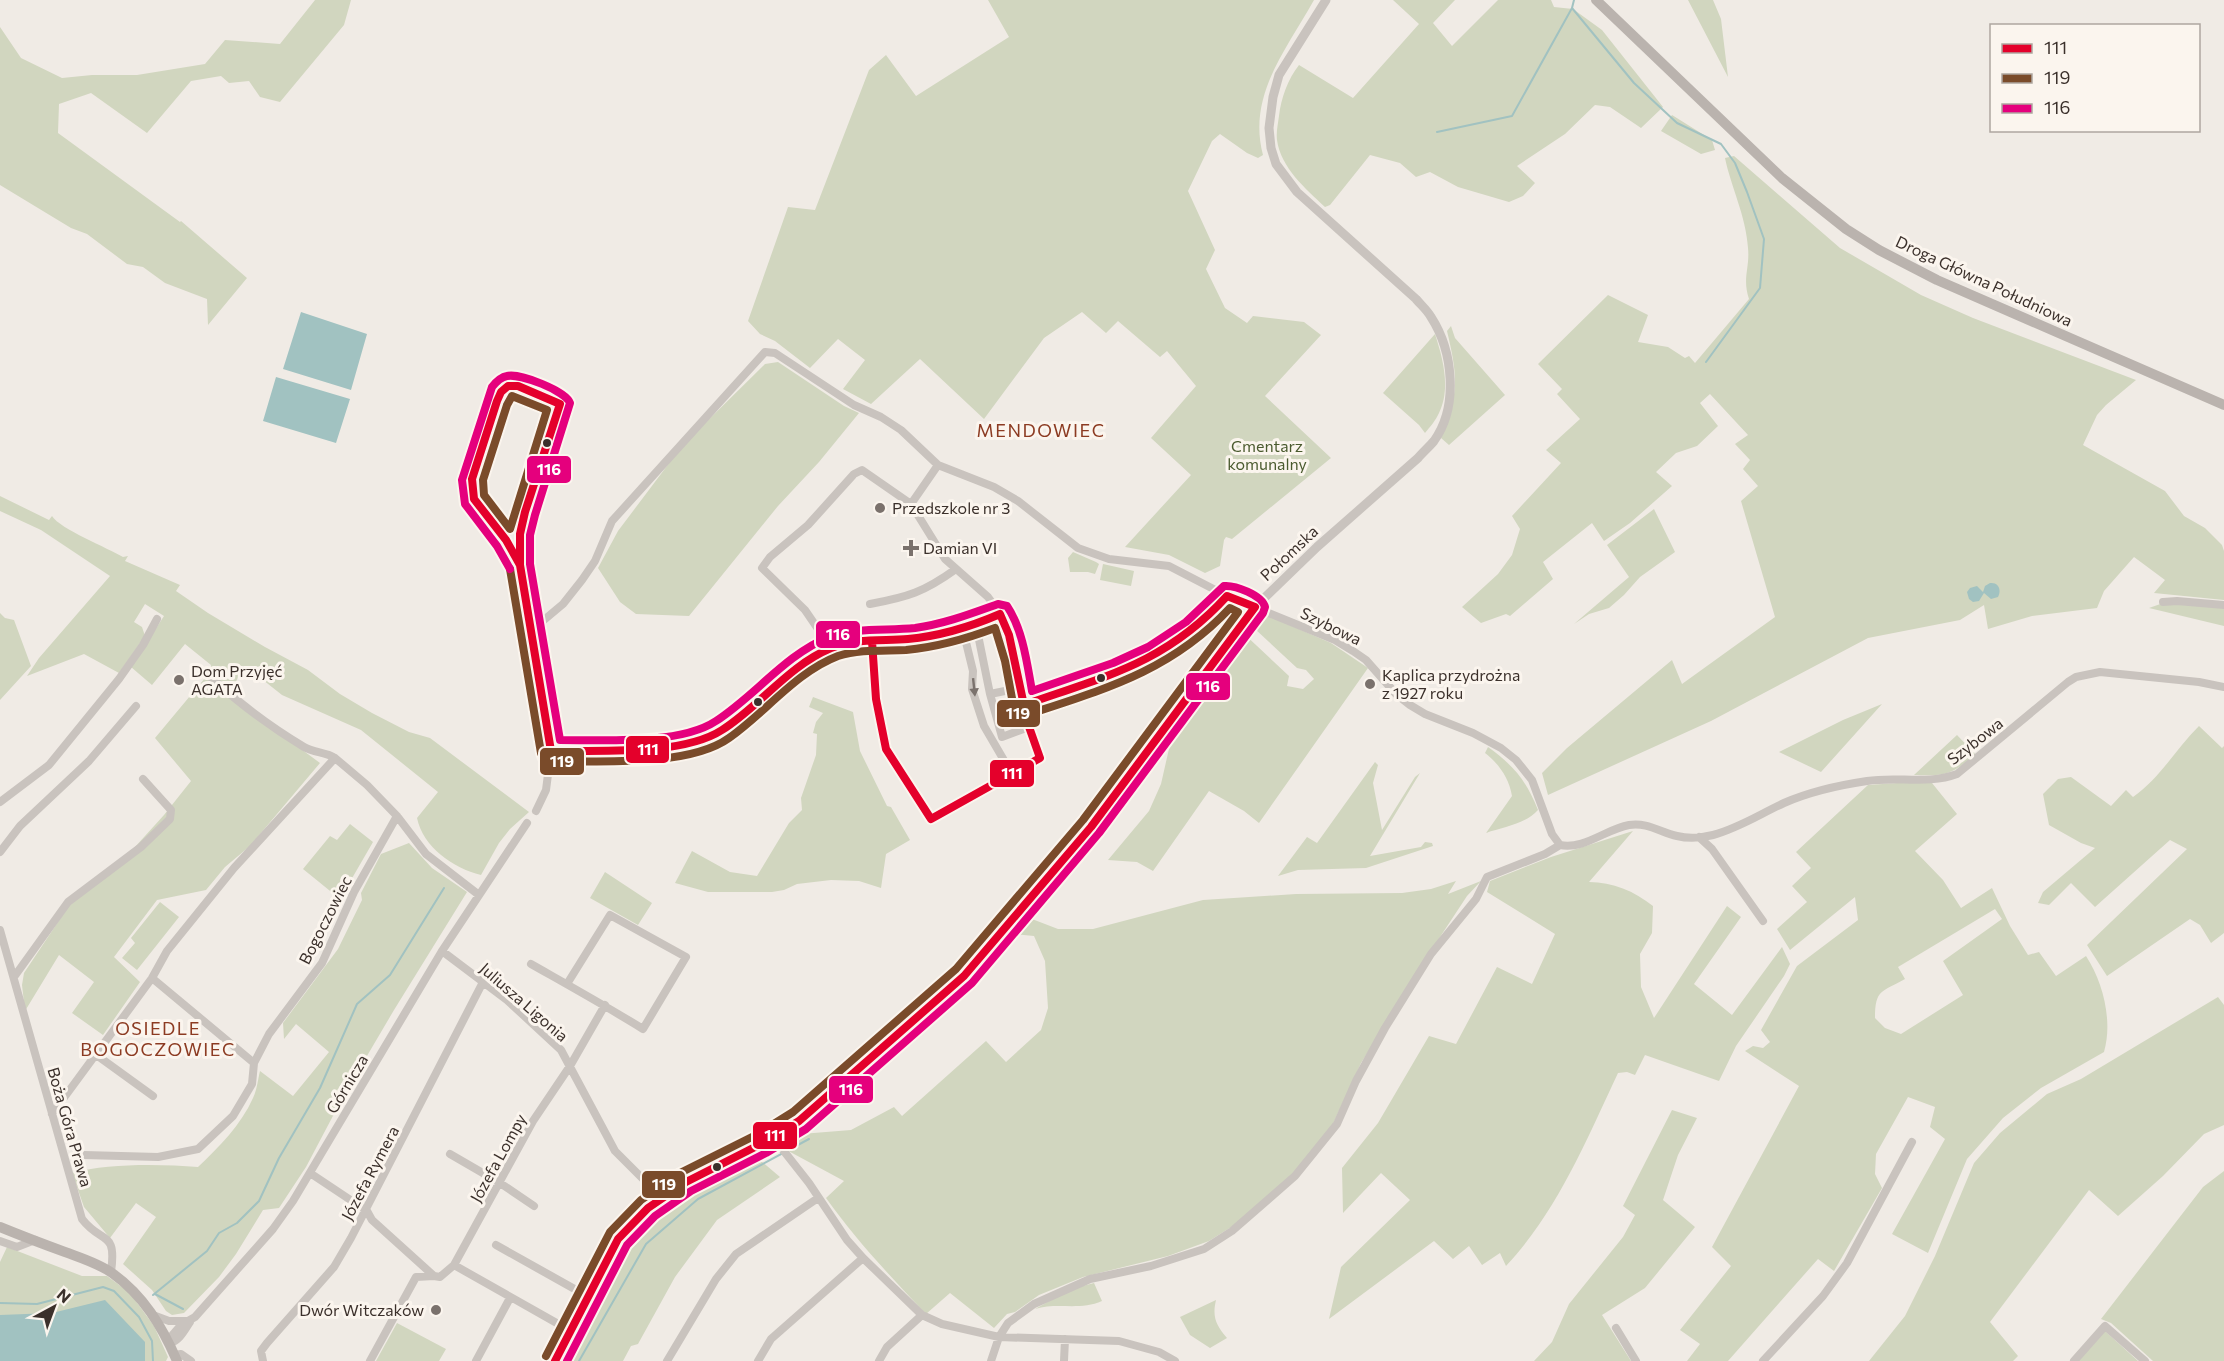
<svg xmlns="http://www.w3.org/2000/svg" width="2224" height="1361" font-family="Commissioner,sans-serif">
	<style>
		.green { fill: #d1d6bf; fill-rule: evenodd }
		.water { fill: #a1c2c1 }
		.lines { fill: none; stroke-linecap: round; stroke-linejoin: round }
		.stream { stroke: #a1c2c1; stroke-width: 2 }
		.minor { stroke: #c9c3be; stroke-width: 8 }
		.tertiary { stroke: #c9c3be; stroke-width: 9 }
		.secondary { stroke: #bab3ae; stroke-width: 10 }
		.bus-1-casing { stroke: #fbf5ee; stroke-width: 12 }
		.bus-2-casing { stroke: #fbf5ee; stroke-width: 12 }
		.bus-3-casing { stroke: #fbf5ee; stroke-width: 12 }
		.bus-1 { stroke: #e4002b; stroke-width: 8 }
		.bus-2 { stroke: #7a4b2a; stroke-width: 8 }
		.bus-3 { stroke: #e5007d; stroke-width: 8 }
		.oneway { fill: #7b726d }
		.bus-dot { fill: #3b302b; stroke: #fbf5ee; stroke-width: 2 }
		.poi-dot { fill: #7a716c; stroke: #fbf5ee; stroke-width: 2 }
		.labels { text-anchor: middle; stroke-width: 6; stroke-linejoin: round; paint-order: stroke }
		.street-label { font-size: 16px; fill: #3b302b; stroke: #fbf5ee }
		.park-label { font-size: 16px; fill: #4a5a2e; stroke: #fbf5ee }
		.poi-label { font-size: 16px; fill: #3b302b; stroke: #fbf5ee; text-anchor: start }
		.neighbourhood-label { font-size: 18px; letter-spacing: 1.5px; fill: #8c3b22; stroke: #fbf5ee }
		.line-badge { stroke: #fbf5ee; stroke-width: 2 }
		.badge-label { font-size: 16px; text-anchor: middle; font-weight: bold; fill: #fff }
	</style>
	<rect width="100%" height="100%" fill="#f0ebe5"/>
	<path class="green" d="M315,0H351L344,25L280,102L260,97L249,81L229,83L221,76L191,81L147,133L91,93L59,104L58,133L180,222L181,221L247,278L208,325L207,299L165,283L143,267L127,264L87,234L71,228L0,185V27L21,58L62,78L92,75H137L205,64L225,40L280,44Z
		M988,0H1314C1287,49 1247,95 1263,155L1258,158L1247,153L1220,134L1212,141L1188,191L1215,250L1206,269L1225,308L1247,323L1253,316L1304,322L1321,335L1265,396L1331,458L1232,539L1226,537L1224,540L1220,566L1205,573L1169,555L1125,547L1191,475L1151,438L1196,386L1167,351L1160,357L1118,321L1106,333L1082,312L1044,338L984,419L920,359L871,404L843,389L865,360L838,339L810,368L775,341L760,334L748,321L788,207L815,210L869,70L886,55L916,96L1009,37Z
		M1393,0H1455L1433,23L1452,46L1498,0H1551L1554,7L1573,9L1602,30L1663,107L1641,128L1610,107L1595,105L1565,134L1517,166L1535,183L1523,196L1509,202L1458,187L1430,172L1416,177L1400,163L1370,155L1330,205L1325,207C1305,188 1281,168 1277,140C1276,132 1278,124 1279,116C1281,98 1288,79 1299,65L1353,98L1419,24Z
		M1688,0H1713L1721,19L1728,77Z
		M1672,115L1712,140L1715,150L1701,154L1661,131Z
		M1734,156L1840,248L1921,295L1973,318L2136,380L2106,405L2097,415L2083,445L2165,491L2184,516L2205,528L2222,545L2224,551V600L2154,593L2165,580L2134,557L2104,591L2097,608L2032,616L1988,629L1984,605L1960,620L1868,638L1711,721L1548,795L1542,773L1567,748L1672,660L1682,684L1775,617L1741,501L1758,486L1743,469L1750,460L1735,444L1748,435L1710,394L1700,403L1718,426L1697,446L1676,453L1656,472L1672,486L1630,523L1604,541L1592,523L1543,562L1553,579L1510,616L1506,614L1481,623L1462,607L1498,574L1512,555L1520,529L1512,516L1561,463L1546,450L1580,419L1557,394L1562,389L1538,364L1608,295L1648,315L1638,342L1668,347L1685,358L1689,356L1695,363L1749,299C1742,278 1750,268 1748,248C1746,216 1731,187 1725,158Z
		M1451,326L1455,338L1505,395L1449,445L1441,438C1459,393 1458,377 1447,331Z
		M1435,334C1443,359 1451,388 1439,413C1436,420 1430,427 1425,433L1419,425L1383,393Z
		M778,362L844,406L859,413L819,462L778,506L689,616L636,614L620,602L598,568L618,531L682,446L765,364Z
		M0,496L49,520L52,516C60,529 108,548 123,557L128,556L125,561L180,585L176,591L208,613L265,647L308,670L340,694L372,713L409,732L430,738L529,812L510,829L499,843L481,875C453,868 423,847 417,818L438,792L361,730L282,695L258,676L240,672L231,694L210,674L211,665L185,644L152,685L131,667L164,616L145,604L134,622L142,627L145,636L119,673L84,654L27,676L39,658L110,576L41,530L0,511Z
		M1654,509L1675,552L1640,577L1624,595L1609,608L1589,614L1574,624L1629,577L1607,545Z
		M1073,552L1096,562L1099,564L1095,574L1088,572H1070L1068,558Z
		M1103,564L1134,571L1131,586L1100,580Z
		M2166,602L2224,606V626L2149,608Z
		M0,613L5,618L14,620L31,666L0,700Z
		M1269,616L1331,643L1368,668L1259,823L1244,811L1209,791L1153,871L1137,862L1108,860L1149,811L1161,784L1171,740L1170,738L1126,799L1074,859L1069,858L1241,631L1289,676L1287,686L1303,689L1314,679L1306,670L1297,668L1255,629L1256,620Z
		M205,678L320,763L250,846L225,867L206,890L157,900L114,957L140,982L103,1035L72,1013L94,982L59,955L25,1011L22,985L24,973L68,907L135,847L164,815L191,781L155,738Z
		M813,697L853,712L860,751L887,806L891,807L910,840L886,854L881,888L859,881L831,880L797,884L784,890L772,892H708L675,883L692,851L730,872L757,876L789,823L802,810L801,798L816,755L817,734L813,733L816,722L823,713L809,707Z
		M1882,704L1821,772L1779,752L1843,720Z
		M2199,726L2222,748L2224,746V933L2211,943L2200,925L2190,919L2107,976L2087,945L2187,849L2170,840L2095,907L2071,883L2049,905L2038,903L2043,892L2095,848L2081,843L2049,825L2043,794L2058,779L2071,777L2111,806L2126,790L2133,797C2160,778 2176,749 2199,726Z
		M1957,735L1976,755C1950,775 1946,776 1914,775Z
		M1488,747C1514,766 1526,780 1538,810C1526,824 1503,827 1486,833L1512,796C1509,778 1499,764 1485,753Z
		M1375,762L1378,765L1373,783L1382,830L1415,777L1420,773L1370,856L1421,847L1425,842L1432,843L1433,846L1366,868L1298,870L1278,876L1307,837L1317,843Z
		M1897,783H1932L1957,814L1915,851L1943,880L1961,908L1992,888L2010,926L2028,955L2039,952L2056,976L2086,956C2103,982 2113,1021 2104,1052L2041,1088L2003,1118L1967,1159L1928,1253L1892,1234L1945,1139L1930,1127L1935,1107L1908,1097L1876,1154L1875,1174L1882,1188L1834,1271L1818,1259L1728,1361H1687L1700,1344L1680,1330L1731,1266L1712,1247L1799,1086L1745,1051L1753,1046L1763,1048L1770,1042L1761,1030L1797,966L1858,920L1855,897L1790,950L1777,929L1807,902L1792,886L1811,868L1796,852L1868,785ZM1995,909L2002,919L1943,961L1963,995L1901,1034L1885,1028L1875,1018C1875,989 1882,992 1905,979L1898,967Z
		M350,824L373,842L340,899L303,869L330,836L337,840Z
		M1633,831L1589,882C1613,882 1634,891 1653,906L1652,933L1640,954L1641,987L1654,1018L1727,906L1741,917L1694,984L1732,1015L1782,947L1790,964L1784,976L1736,1046L1719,1081L1645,1055L1635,1075L1627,1072L1618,1073C1586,1141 1558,1210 1506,1266L1500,1253L1482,1265L1469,1246L1453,1259L1434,1241L1329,1319L1341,1267L1410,1200L1381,1173L1343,1213L1342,1168L1378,1123L1429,1036L1456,1044L1497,967L1532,984L1555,934L1487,892L1490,881L1551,857Z
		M409,843L432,868L467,892L394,1010L344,1095L306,1167L279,1208L263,1210L236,1254L219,1277L184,1313L172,1315L166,1311L152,1290L123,1264L156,1217L136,1203L110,1238L84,1207L72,1173C108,1163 161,1164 198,1167C219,1147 241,1125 253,1098C257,1090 258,1079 260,1071L293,1096L329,1052L296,1024L284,1039L283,1023L338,949L362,900L361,893L381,854Z
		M605,872L652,903L638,925L590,898Z
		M1456,881L1448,894L1481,881L1467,896L1440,937L1361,1063L1332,1126L1294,1173L1236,1224L1209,1241L1168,1256L1083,1277L1039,1295L1015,1312L1007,1314L994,1328L950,1293L926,1314C890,1276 856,1240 826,1198L844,1181L781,1147L801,1134L851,1130L894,1107L902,1116L986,1041L1006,1062L1041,1030L1048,1008L1045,961L1034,936L1012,934L1020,925L1032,919L1058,929H1093L1203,900L1296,894L1402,893L1431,889Z
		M160,902L179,917L137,970L122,958L135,943L131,938Z
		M2218,997L2224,1005V1125L2204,1134L2163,1176L2118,1216L2089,1190L1990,1322L2018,1356L2013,1361H1869L1905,1316L1935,1256L1974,1163L2000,1133L2047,1094L2081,1079Z
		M1672,1110L1697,1118L1678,1155L1663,1200L1695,1227L1645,1288L1602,1315L1631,1361H1534L1552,1342L1569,1304L1623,1237L1635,1215L1623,1206Z
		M754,1155L780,1177L717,1220L675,1277L638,1344L631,1346L623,1361H559L619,1249L645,1217L682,1192Z
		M2224,1171V1361H2153L2111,1323L2101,1319L2203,1187Z
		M7,1247L82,1276H107L130,1293L154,1326L168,1357L166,1361H0V1262Z
		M1094,1283L1102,1301C1080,1311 1057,1302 1035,1309L1071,1289Z
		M1216,1300C1212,1317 1216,1325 1227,1338L1210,1348L1190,1335L1180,1317Z
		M397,1323L446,1349L439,1361H376Z
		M2105,1331L2138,1361H2078Z"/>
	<path class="water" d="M301,312L367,334L351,390L283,369Z
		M276,377L350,399L336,443L263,421Z
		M1990,583C1998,582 2002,589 1998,597L1991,599L1984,593L1979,601L1973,602L1969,599L1967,592L1970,588L1977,586L1983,592L1985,586Z
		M105,1300L145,1342V1361H0V1315L52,1313Z"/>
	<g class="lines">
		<path class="stream" d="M1572,8L1634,83L1677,123L1721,144L1735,163L1747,192L1764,239L1760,288L1706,362
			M1437,132L1512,116L1572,8L1574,0
			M155,1294L183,1309
			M153,1295L207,1251L219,1233L237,1223L259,1201L279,1158L320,1088L357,1004L390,975L444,888
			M0,1303L37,1304L103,1287L114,1291L139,1317L152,1341L153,1361
			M579,1361L646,1244L698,1199L809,1139"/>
		<path class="minor" d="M911,504L938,465
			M520,565L506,540L474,499L472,479L497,401L501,392L508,386H518L560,404L525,512L520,534V565L551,751L546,790L536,811
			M2163,602L2177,601L2224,605
			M870,604C908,597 924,592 956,569
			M976,625L990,694L1002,737L1029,727
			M532,630L563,604L582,580L595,561L612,521L765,352L775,353L854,405L881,417L901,430L938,465L994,487L1018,501L1078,548L1109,559L1169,566L1227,596L1335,640L1353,651L1366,660L1396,694L1410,705L1425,714L1473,733L1501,748L1516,760L1532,780L1552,834L1560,845C1584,850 1606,829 1629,825C1647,822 1660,832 1677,836C1689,839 1701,838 1713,835C1739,828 1760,814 1784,803C1809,792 1840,785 1867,781C1897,776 1928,785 1957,774L2068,682L2076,677L2100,672L2199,682L2224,687
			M963,630L973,671L972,689L984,726L1012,774
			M831,648L805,610L762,568L770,557L808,525L854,474L862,470L911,504L945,559L988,597L998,611L1009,635L1028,724L1040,758L931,819L886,749L876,699L872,641
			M206,673C236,701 269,726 304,747C314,753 326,752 335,758L367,785L397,816L426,854L479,895
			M990,694L1020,688
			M1024,705C1071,688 1127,674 1169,647C1191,633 1210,615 1227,596
			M551,751C593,750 689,754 721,731C754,708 795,662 831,648C854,638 883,641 908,639C941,636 969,628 1000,614
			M0,802L49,765L119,679L143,645L157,619
			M1699,837L1712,849L1763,921
			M0,852L20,826L89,761L136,706
			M0,930L82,1219C102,1245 117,1229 111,1272
			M442,951L507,1000L561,1050L615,1151L662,1198
			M531,964C568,985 606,1006 643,1029L686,957L610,915L567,984
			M14,977L68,902L141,847L170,819L171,810L143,779
			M152,978L254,1063
			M95,1054L153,1096
			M52,1114L152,978L167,951L234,868L335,758
			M776,1135L783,1150L809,1183L847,1240L863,1258L922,1315L942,1324L999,1337L1119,1341L1159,1352L1175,1361
			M450,1154L500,1183L534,1206
			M84,1155L158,1157L198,1149L233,1116L252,1084L254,1063L269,1034L322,963L354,892L397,816
			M310,1173L367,1211L372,1220L434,1276L440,1277L454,1265L569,1330
			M0,1241L17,1247L35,1240
			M496,1245L587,1296
			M454,1265L533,1121L570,1066L605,1005
			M153,1315L169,1321H187
			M1616,1328L1636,1361
			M168,1340L181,1325L195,1317L273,1229L293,1201L442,951L527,823
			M169,1344C180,1340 184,1331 190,1322
			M174,1355L181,1354L191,1361
			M263,1361L261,1351L267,1343L334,1267L351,1238L483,982
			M370,1361L416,1277L434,1276
			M476,1361L510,1298
			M667,1361L716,1279L736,1254L818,1198
			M758,1361L771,1339L863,1258
			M879,1361L887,1347L922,1315
			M991,1361L999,1337L1008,1323L1034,1304L1090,1279L1151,1266L1204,1249L1232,1231L1295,1176L1337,1124L1356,1081L1385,1028L1431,954L1476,899L1487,877L1545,854L1560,845
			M1064,1361L1065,1339
			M1763,1361L1823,1296L1847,1263L1912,1142
			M2074,1361L2105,1326L2145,1361"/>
		<path class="tertiary" d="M555,1361L605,1262L618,1239L632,1223L648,1208L686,1182L761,1144L799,1121L824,1101L964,976L1091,827L1255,607L1317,547L1418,458C1423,452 1429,447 1434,441C1459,406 1453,351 1431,317C1427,310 1421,305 1416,299L1297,192L1276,164L1271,148L1269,128L1273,97L1279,75L1326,0"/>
		<path class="secondary" d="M1596,0L1782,178L1846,229L1879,250L1937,280L2224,405
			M0,1227C22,1236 43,1244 65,1252C81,1258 98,1263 112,1273C143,1295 162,1326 177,1361"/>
		<g class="bus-1-casing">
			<path id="bus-1" d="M508,386H518L560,404L525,512L520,534V565L506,540L474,499L472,479L497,401L501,392Z
				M520,565L551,751C598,750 682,756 722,730C760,706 788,666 831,648C855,638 882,641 908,639C940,636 970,627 1000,614L1009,635L1028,724L1040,758L931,819L886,749L876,699L872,641
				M555,1361L618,1239L648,1208L686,1182L761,1144L799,1121L964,976L1091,827L1255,607L1227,596C1166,663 1106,676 1024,705"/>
		</g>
		<g class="bus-2-casing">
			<path id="bus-2" d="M512,396L547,410L510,529L484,495L483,480L507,405Z
				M510,569L541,753L543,758L550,761C599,761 689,767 729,738C766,712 796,672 838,656C860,649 884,651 906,650C937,647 966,639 995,628L1005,661L1014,709L1020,715H1026C1105,689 1171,671 1230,608L1238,612L1083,820L956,969L793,1112L756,1135L680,1173L641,1200L610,1232L546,1356"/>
		</g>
		<g class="bus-3-casing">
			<path id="bus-3" d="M510,569L497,546L465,504L462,480L492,387C496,382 501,377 507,376C520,373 566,391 570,403L535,515L530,535V564L560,740C603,740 680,745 716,721C756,695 785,655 829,637C857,627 886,631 915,628C944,624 970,614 998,604L1007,606C1023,630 1027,663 1032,691L1113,663L1148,647L1186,622L1224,586C1235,585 1262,595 1265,607L1263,613L1099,833L972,983L806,1129L766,1153L691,1191L655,1216L627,1245L567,1361"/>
		</g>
		<use href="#bus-1" class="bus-1"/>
		<use href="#bus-2" class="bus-2"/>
		<use href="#bus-3" class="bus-3"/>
	</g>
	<defs><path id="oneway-solid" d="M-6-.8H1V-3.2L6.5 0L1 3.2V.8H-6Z" transform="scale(1.5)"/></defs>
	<use class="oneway" href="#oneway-solid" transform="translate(974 687) rotate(84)"/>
	<g class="bus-dot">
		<circle cx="547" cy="443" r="5"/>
		<circle cx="1101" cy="678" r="5"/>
		<circle cx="758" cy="702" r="5"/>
		<circle cx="717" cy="1167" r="5"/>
	</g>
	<g class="poi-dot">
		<circle cx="880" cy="508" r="6"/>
		<path d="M908 539h6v6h6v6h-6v6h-6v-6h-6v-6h6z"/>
		<circle cx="179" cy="680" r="6"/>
		<circle cx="1370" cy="684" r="6"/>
		<circle cx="436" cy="1310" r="6"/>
	</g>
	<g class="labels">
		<g class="street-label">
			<text transform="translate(1984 281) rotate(25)" y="6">Droga Główna Południowa</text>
			<text transform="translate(1289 553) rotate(-43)" y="6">Połomska</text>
			<text transform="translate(1331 626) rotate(26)" y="6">Szybowa</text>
			<text transform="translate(1975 741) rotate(-38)" y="6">Szybowa</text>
			<text transform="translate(325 920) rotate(-63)" y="6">Bogoczowiec</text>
			<text transform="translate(524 1002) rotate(41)" y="6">Juliusza Ligonia</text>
			<text transform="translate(347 1084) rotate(-59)" y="6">Górnicza</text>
			<text transform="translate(70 1127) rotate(74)" y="6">Boża Góra Prawa</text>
			<text transform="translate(498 1158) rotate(-61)" y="6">Józefa Lompy</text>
			<text transform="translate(370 1173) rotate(-62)" y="6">Józefa Rymera</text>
		</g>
		<g class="park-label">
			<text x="1267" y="452">Cmentarz<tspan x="1267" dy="18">komunalny</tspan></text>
		</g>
		<g class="poi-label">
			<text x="892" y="514">Przedszkole nr 3</text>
			<text x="923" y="554">Damian VI</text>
			<text x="191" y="677">Dom Przyjęć<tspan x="191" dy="18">AGATA</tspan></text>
			<text x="1382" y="681">Kaplica przydrożna<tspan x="1382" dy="18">z 1927 roku</tspan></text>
			<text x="424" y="1316" text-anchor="end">Dwór Witczaków</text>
		</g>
		<g class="neighbourhood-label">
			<text x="1041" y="437">MENDOWIEC</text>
			<text x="158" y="1035">OSIEDLE<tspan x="158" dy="21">BOGOCZOWIEC</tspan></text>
		</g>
	</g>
	<g class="line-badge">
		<rect x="526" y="455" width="46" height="29" rx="6" fill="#e5007d"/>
		<rect x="815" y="620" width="46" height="29" rx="6" fill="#e5007d"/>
		<rect x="1185" y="672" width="46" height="29" rx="6" fill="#e5007d"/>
		<rect x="996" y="699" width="45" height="29" rx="6" fill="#7a4b2a"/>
		<rect x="625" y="735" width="45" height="29" rx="6" fill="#e4002b"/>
		<rect x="539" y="747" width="46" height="29" rx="6" fill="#7a4b2a"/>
		<rect x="989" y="759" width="46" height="29" rx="6" fill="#e4002b"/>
		<rect x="828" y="1075" width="46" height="29" rx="6" fill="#e5007d"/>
		<rect x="752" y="1121" width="46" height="29" rx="6" fill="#e4002b"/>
		<rect x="641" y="1170" width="45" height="29" rx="6" fill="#7a4b2a"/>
	</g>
	<g class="badge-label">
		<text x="549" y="475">116</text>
		<text x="838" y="640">116</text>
		<text x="1208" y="692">116</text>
		<text x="1018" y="719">119</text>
		<text x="648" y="755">111</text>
		<text x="562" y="767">119</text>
		<text x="1012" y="779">111</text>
		<text x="851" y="1095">116</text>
		<text x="775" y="1141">111</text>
		<text x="664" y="1190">119</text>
	</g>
	<rect x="1990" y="24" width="210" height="108" fill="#fbf5ee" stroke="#aea6a0" stroke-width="1.5"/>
	<rect x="2002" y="44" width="30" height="9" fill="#e4002b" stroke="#aea6a0" stroke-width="1.5"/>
	<text x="2044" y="54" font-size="18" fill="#3b302b">111</text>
	<rect x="2002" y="74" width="30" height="9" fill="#7a4b2a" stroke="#aea6a0" stroke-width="1.5"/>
	<text x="2044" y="84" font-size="18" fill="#3b302b">119</text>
	<rect x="2002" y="104" width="30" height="9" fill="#e5007d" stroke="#aea6a0" stroke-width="1.5"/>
	<text x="2044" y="114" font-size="18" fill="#3b302b">116</text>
	<g transform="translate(54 1307) rotate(41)" stroke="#fbf5ee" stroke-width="4.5" paint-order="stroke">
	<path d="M0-4.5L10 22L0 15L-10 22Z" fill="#3b302b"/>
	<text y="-9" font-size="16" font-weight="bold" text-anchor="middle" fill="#3b302b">N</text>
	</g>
</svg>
